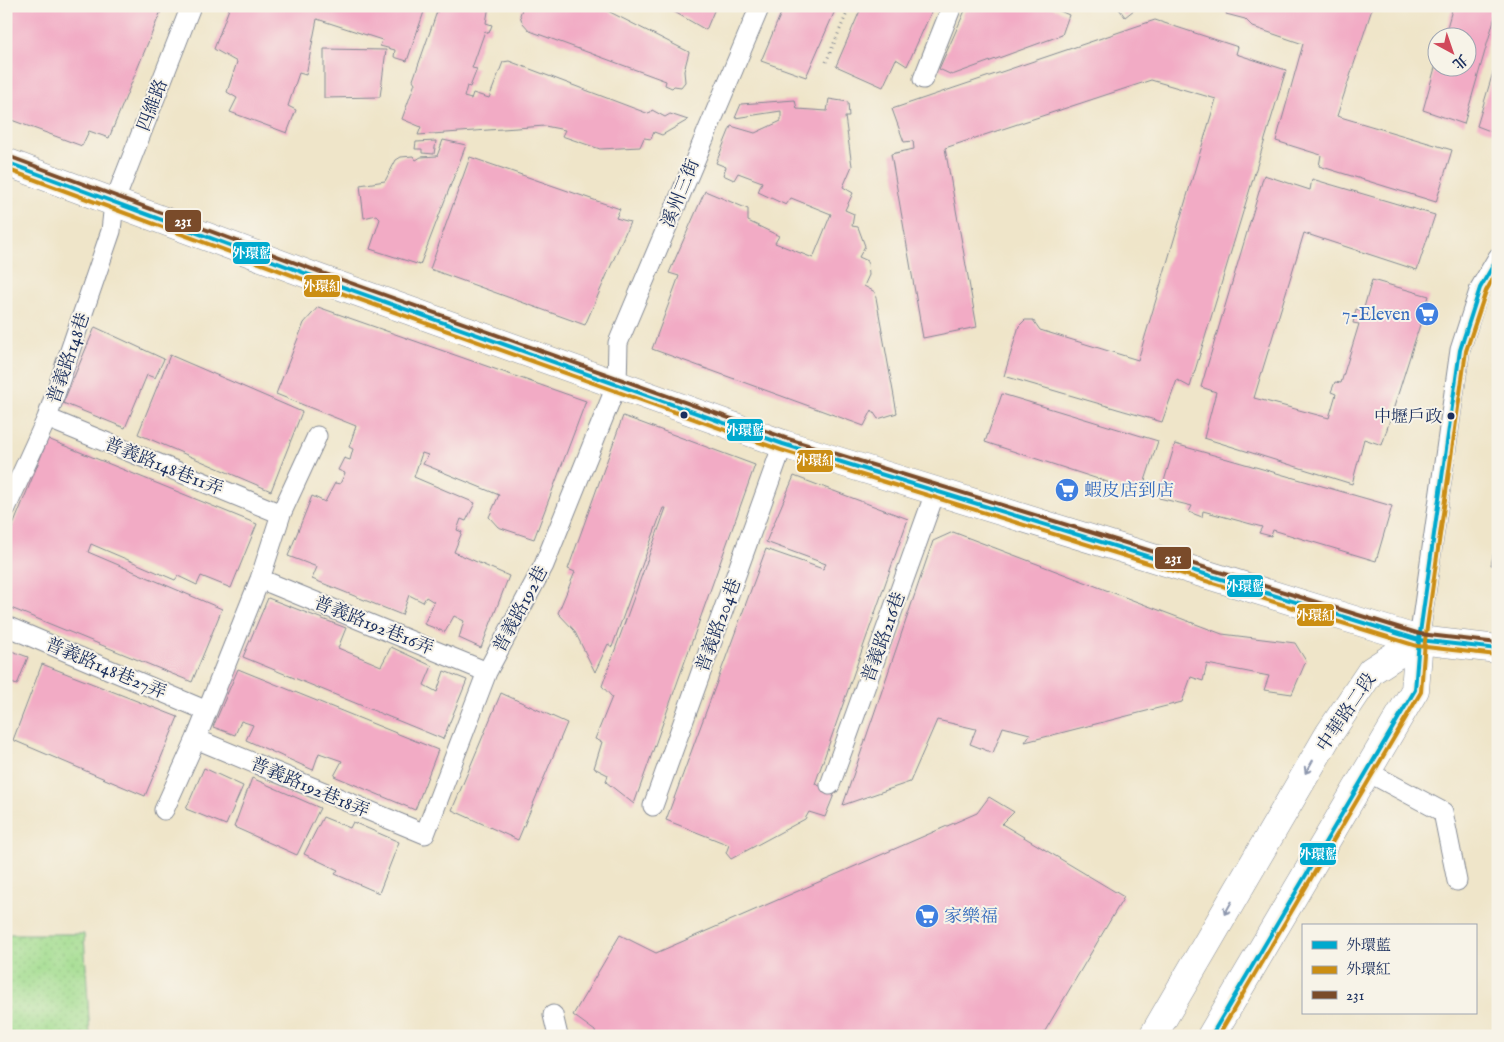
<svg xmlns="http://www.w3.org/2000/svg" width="1504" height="1042" font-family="'IM FELL English','Noto Serif TC',serif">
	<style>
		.green { fill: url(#green-dots); stroke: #5f8677 }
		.building { fill: #f2abc5 }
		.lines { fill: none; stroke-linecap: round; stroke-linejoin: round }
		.service-casing { stroke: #858a94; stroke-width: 21 }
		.tertiary-casing { stroke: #858a94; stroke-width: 29 }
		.path { stroke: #858a94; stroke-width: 3; stroke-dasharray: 1 4; stroke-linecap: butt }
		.service { stroke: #fff; stroke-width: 19 }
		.tertiary { stroke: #fff; stroke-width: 28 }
		.bus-1-casing { stroke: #f7f3e8; stroke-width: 8 }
		.bus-2-casing { stroke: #f7f3e8; stroke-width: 8 }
		.bus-3-casing { stroke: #f7f3e8; stroke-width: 8 }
		.bus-1 { stroke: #00a9ce; stroke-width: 4 }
		.bus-2 { stroke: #cb8e13; stroke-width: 4 }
		.bus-3 { stroke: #7a4b2a; stroke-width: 4 }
		.oneway { stroke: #8d97ae }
		.bus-dot { fill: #1b2f5e; stroke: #f7f3e8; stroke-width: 2 }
		.labels { text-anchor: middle; stroke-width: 4; stroke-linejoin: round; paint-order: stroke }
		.bus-label { font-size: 17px; fill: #1b2f5e; stroke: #f7f3e8; text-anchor: end }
		.street-label { font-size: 18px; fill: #1b2f5e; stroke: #f7f3e8 }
		.shop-label { font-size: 18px; fill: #366cbe; stroke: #f7f3e8; text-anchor: start }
		.line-badge { stroke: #f7f3e8; stroke-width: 2 }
		.badge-label { font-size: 14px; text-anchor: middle; font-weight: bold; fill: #fff }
	</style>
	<defs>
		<pattern id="green-dots" width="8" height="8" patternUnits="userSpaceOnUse" patternTransform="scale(1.25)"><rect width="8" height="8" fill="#a3dd90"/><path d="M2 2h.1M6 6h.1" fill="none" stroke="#8cbe7f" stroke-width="1.8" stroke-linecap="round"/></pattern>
	</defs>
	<rect width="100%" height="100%" fill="#f7f3e8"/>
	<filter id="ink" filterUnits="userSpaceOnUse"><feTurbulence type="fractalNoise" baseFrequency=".02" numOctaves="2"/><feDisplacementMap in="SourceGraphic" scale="10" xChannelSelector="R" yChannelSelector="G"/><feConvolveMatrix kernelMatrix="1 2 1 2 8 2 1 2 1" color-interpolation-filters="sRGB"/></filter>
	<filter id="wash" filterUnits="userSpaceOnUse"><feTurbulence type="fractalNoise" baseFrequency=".0096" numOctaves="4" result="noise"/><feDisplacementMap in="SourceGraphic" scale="20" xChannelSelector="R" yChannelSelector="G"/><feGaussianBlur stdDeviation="1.12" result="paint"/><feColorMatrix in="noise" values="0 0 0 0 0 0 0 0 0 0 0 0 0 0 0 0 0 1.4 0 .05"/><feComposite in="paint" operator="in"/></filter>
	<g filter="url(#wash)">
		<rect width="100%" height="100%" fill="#efe5c9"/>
		<path class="green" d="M6,934H84L90,1036H6Z"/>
		<g id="blocks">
			<path class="building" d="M6,6H163L109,138L89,131L82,146L6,118Z
				M230,6H426L407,61L394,57L395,50L380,46L382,40L317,19L306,75L299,73L288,106L296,110L287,133L230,112L237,98L227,92L237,62L214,49Z
				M439,6H489L486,23L492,25L489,33L485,31L472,68L477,69L470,87L467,86L464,97L471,99L473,93L489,98L503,62L509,61L649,114L652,110L665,117L670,114L688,120L662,135L654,132L651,139L644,138L640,147L600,149L562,136L565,130L545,126L418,135L421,127L402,119L415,83L413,80Z
				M523,6H598L689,52L684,71L685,82L681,87L674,86L672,88L665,85L666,81L530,31L522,22L520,15Z
				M664,6H716L706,30Z
				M784,6H837L806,77L761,61Z
				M862,6H934L907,66L896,59L883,87L836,66Z
				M967,6H1049L1069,15L1062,35L952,75L939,69Z
				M1117,6H1139L1125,17Z
				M1229,6H1373L1337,116L1452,150L1436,202L1319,166L1321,155L1276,141L1303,44L1253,27L1245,19L1226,14Z
				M1453,6H1498L1464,124L1423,110L1436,64V68H1466V38H1444Z
				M1155,20L1238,47L1236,54L1286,70L1190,387L1177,380L1162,422L1004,376L1019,326L1025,320H1033L1040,330L1138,360L1216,99L1151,80L945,148L977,327L923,338L891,154L914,149L913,141L904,142L892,109Z
				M324,49L386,50L380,97L324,98Z
				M1497,59H1498V134L1477,126Z
				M829,99L848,102L849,117H845L852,166L843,187L853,193L845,210L854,214L852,226L858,227L865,246L859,257L868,261L869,275L864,286L875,292L897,413L878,419L872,410L864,426L652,349L679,276L669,273L705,191L748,209V221L779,236L775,243L813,258L831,214L791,198L786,205L758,192L762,182L738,173L734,180L723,175L726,167L716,163L731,126L755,133L781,121V111L735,118L741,104L795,100L797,109L827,111Z
				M443,140L466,145L420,265L370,249L380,219L376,215L364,218L360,185L385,181L396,160L401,157L413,156L416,160L421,157L437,156Z
				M436,141L434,154L422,153V149H415L416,142Z
				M470,157L620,209L616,218L630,222L585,325L430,269Z
				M1264,175L1310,190L1312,179L1435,215L1417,270L1304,233L1254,398L1329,418L1336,394L1331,392L1335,382L1341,383L1359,324L1353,323L1356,309L1363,311L1372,280L1429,296L1382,445L1364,439L1352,484L1204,438L1216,392L1201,387Z
				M318,307L586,401L534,539L498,527L489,517L499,495L423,464L428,455L422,453L414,477L475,503L466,521L461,519L457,530L462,532L454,552L509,576L481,648L459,638L464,621L454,616L445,632L424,624L434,602L426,597L423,602L409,595L402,615L312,579L317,567L288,556L312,496L325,502L335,483L340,484L345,473L338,470L344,458L350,460L353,449L349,447L356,426L276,394L304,323Z
				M95,327L164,359L155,378L147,375L125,428L63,403Z
				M170,355L302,412L271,491L138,434Z
				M1002,394L1158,441L1141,493L985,442Z
				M623,416L755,465L634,804L606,782L608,775L594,768L602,742L595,739L612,697L602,686L666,508H663L612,647L608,644L595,672L574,630L558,613L575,572L568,569Z
				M48,439L257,524L231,588L201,576L197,585L178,576L175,580L91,544L88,552L222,609L192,682L6,606V543Z
				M1175,444L1392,506L1376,561L1273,530L1271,536L1259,533L1262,527L1203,511L1202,517L1189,512L1192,506L1159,498Z
				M794,476L908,519L815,784L835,792L825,817L809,812L805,819L731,859L726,853L729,845L666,820L766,549L823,569L826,564L766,542Z
				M953,532L1222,634L1295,643L1306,661L1292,694L1264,690L1269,676L1207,664L1203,681L1191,677L1182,702L1025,742L1030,734L1003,727L993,753L970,744L976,729L937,720L910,782L843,805L933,541Z
				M1497,536H1498V566L1491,565Z
				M268,598L346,628L338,648L381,666L391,647L432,666L424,685L437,692L444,671L467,680L443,739L243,657Z
				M6,649L28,657L17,685L6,681Z
				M42,664L178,717L145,796L13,740Z
				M238,669L438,750L415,810L334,776L342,761L319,753L313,770L246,740L253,725L241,721L235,735L213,727Z
				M501,693L567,723L518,840L452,810Z
				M204,768L243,786L226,825L186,809Z
				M252,778L320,808L297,855L234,827Z
				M989,797L1014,812L1002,824L1124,897L1042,1036H596L595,1031L573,1015L620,935L656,953L977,813Z
				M323,817L350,828L353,822L399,842L379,893L335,874L338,870L304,854Z"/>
		</g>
	</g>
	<g filter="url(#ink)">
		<use href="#blocks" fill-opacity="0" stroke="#858a94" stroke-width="1"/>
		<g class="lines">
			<g class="service-casing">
				<path id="service" d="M923,79L952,6
					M47,418L281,514
					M6,508L47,418L111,231L114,203L191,6
					M260,579L487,672
					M6,626L207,711
					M1419,640L1460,350L1480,288L1498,257
					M196,739L425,834L487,672L544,565L617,384L618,343L760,6
					M1368,772L1443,812L1457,881
					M830,785L936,490
					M653,806L783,444
					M164,810L196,739L260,579L281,514L317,436
					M553,1015L558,1036"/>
			</g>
			<g class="tertiary-casing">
				<path id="tertiary" d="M6,162L318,278L783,444L1419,640L1498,649
					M1153,1036L1329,734L1371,671L1419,640
					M1211,1036L1415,690L1419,640"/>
			</g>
			<path class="path" d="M826,62L850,6"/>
			<use href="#service" class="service"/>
			<use href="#tertiary" class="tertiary"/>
			<g class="bus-1-casing">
				<path id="bus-1" d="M6,162L318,278L783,444L1419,640L1498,649
					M1211,1036L1415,690L1419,640L1460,350L1480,288L1498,257"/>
			</g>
			<g class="bus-2-casing">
				<path id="bus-2" d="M6,169L316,284L781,450L1417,646L1497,655
					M1218,1036L1421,692L1425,641L1466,351L1486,291L1498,270"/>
			</g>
			<g class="bus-3-casing">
				<path id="bus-3" d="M8,156L320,272L785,438L1420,634L1498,643"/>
			</g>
			<use href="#bus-1" class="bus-1"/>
			<use href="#bus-2" class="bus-2"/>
			<use href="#bus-3" class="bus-3"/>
		</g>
		<defs><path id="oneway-shaft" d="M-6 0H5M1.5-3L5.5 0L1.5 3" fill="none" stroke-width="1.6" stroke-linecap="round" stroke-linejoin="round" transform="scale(1.25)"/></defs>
		<g class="oneway">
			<use href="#oneway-shaft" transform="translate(1309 767) rotate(120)"/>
			<use href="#oneway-shaft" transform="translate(1228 908) rotate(120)"/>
		</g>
	</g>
	<defs>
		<g id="supermarket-disc" transform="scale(1.25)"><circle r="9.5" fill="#3f7fe0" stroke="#f7f3e8"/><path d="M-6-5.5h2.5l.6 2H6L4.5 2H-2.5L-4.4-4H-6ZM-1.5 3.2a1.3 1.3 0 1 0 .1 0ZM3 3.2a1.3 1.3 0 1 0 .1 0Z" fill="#fff"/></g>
	</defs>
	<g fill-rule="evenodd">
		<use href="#supermarket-disc" x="1427" y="314"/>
		<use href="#supermarket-disc" x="1067" y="490"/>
		<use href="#supermarket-disc" x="927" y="916"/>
	</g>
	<g class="bus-dot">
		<circle cx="684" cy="415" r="4.5"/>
		<circle cx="1451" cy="416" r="4.5"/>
	</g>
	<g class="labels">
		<g class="bus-label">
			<text x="1442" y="422">中壢戶政</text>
		</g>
		<g class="street-label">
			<text transform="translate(152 105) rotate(-69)" y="6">四維路</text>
			<text transform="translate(680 193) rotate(-68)" y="6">溪州三街</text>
			<text transform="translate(68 358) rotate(-71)" y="6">普義路148巷</text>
			<text transform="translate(164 466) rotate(22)" y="6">普義路148巷11弄</text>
			<text transform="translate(520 609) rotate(-62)" y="6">普義路192巷</text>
			<text transform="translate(374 625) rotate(22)" y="6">普義路192巷16弄</text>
			<text transform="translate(718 625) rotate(-70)" y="6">普義路204巷</text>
			<text transform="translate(883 637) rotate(-70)" y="6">普義路216巷</text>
			<text transform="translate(106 668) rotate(23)" y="6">普義路148巷27弄</text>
			<text transform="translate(1346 712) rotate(-56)" y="6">中華路二段</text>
			<text transform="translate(310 787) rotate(23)" y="6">普義路192巷18弄</text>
		</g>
		<g class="shop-label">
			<text x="1410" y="320" text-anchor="end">7-Eleven</text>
			<text x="1084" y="496">蝦皮店到店</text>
			<text x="944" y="922">家樂福</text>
		</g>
	</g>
	<g class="line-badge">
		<rect x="164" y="209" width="38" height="24" rx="5" fill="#7a4b2a"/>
		<rect x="232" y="241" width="39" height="24" rx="5" fill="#00a9ce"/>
		<rect x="303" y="274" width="38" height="24" rx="5" fill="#cb8e13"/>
		<rect x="726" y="418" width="38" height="24" rx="5" fill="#00a9ce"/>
		<rect x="796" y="449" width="38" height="24" rx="5" fill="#cb8e13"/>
		<rect x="1154" y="546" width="38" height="24" rx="5" fill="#7a4b2a"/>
		<rect x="1226" y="574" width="38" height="24" rx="5" fill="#00a9ce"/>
		<rect x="1296" y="603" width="39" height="24" rx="5" fill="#cb8e13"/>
		<rect x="1299" y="842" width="38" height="24" rx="5" fill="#00a9ce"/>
	</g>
	<g class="badge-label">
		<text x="183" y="226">231</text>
		<text x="252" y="258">外環藍</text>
		<text x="322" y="291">外環紅</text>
		<text x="745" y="435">外環藍</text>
		<text x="815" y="465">外環紅</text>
		<text x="1173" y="563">231</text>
		<text x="1245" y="591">外環藍</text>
		<text x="1315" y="620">外環紅</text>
		<text x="1318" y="859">外環藍</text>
	</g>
	<rect width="1504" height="1042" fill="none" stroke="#f7f3e8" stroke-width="25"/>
	<rect x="1302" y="924" width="175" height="90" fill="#f7f3e8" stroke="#9fa5b1"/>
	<rect x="1312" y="941" width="25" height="8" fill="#00a9ce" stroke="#9fa5b1"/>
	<text x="1346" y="950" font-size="15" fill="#1b2f5e">外環藍</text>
	<rect x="1312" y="966" width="25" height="8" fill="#cb8e13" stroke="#9fa5b1"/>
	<text x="1346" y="974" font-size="15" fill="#1b2f5e">外環紅</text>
	<rect x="1312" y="991" width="25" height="8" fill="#7a4b2a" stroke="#9fa5b1"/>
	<text x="1346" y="1000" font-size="15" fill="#1b2f5e">231</text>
	<g transform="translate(1452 52) rotate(140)"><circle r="24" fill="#f7f3e8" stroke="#9fa5b1"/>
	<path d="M0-4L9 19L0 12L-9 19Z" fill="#d1495b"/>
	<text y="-8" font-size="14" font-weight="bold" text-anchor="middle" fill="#1b2f5e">北</text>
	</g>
</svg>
